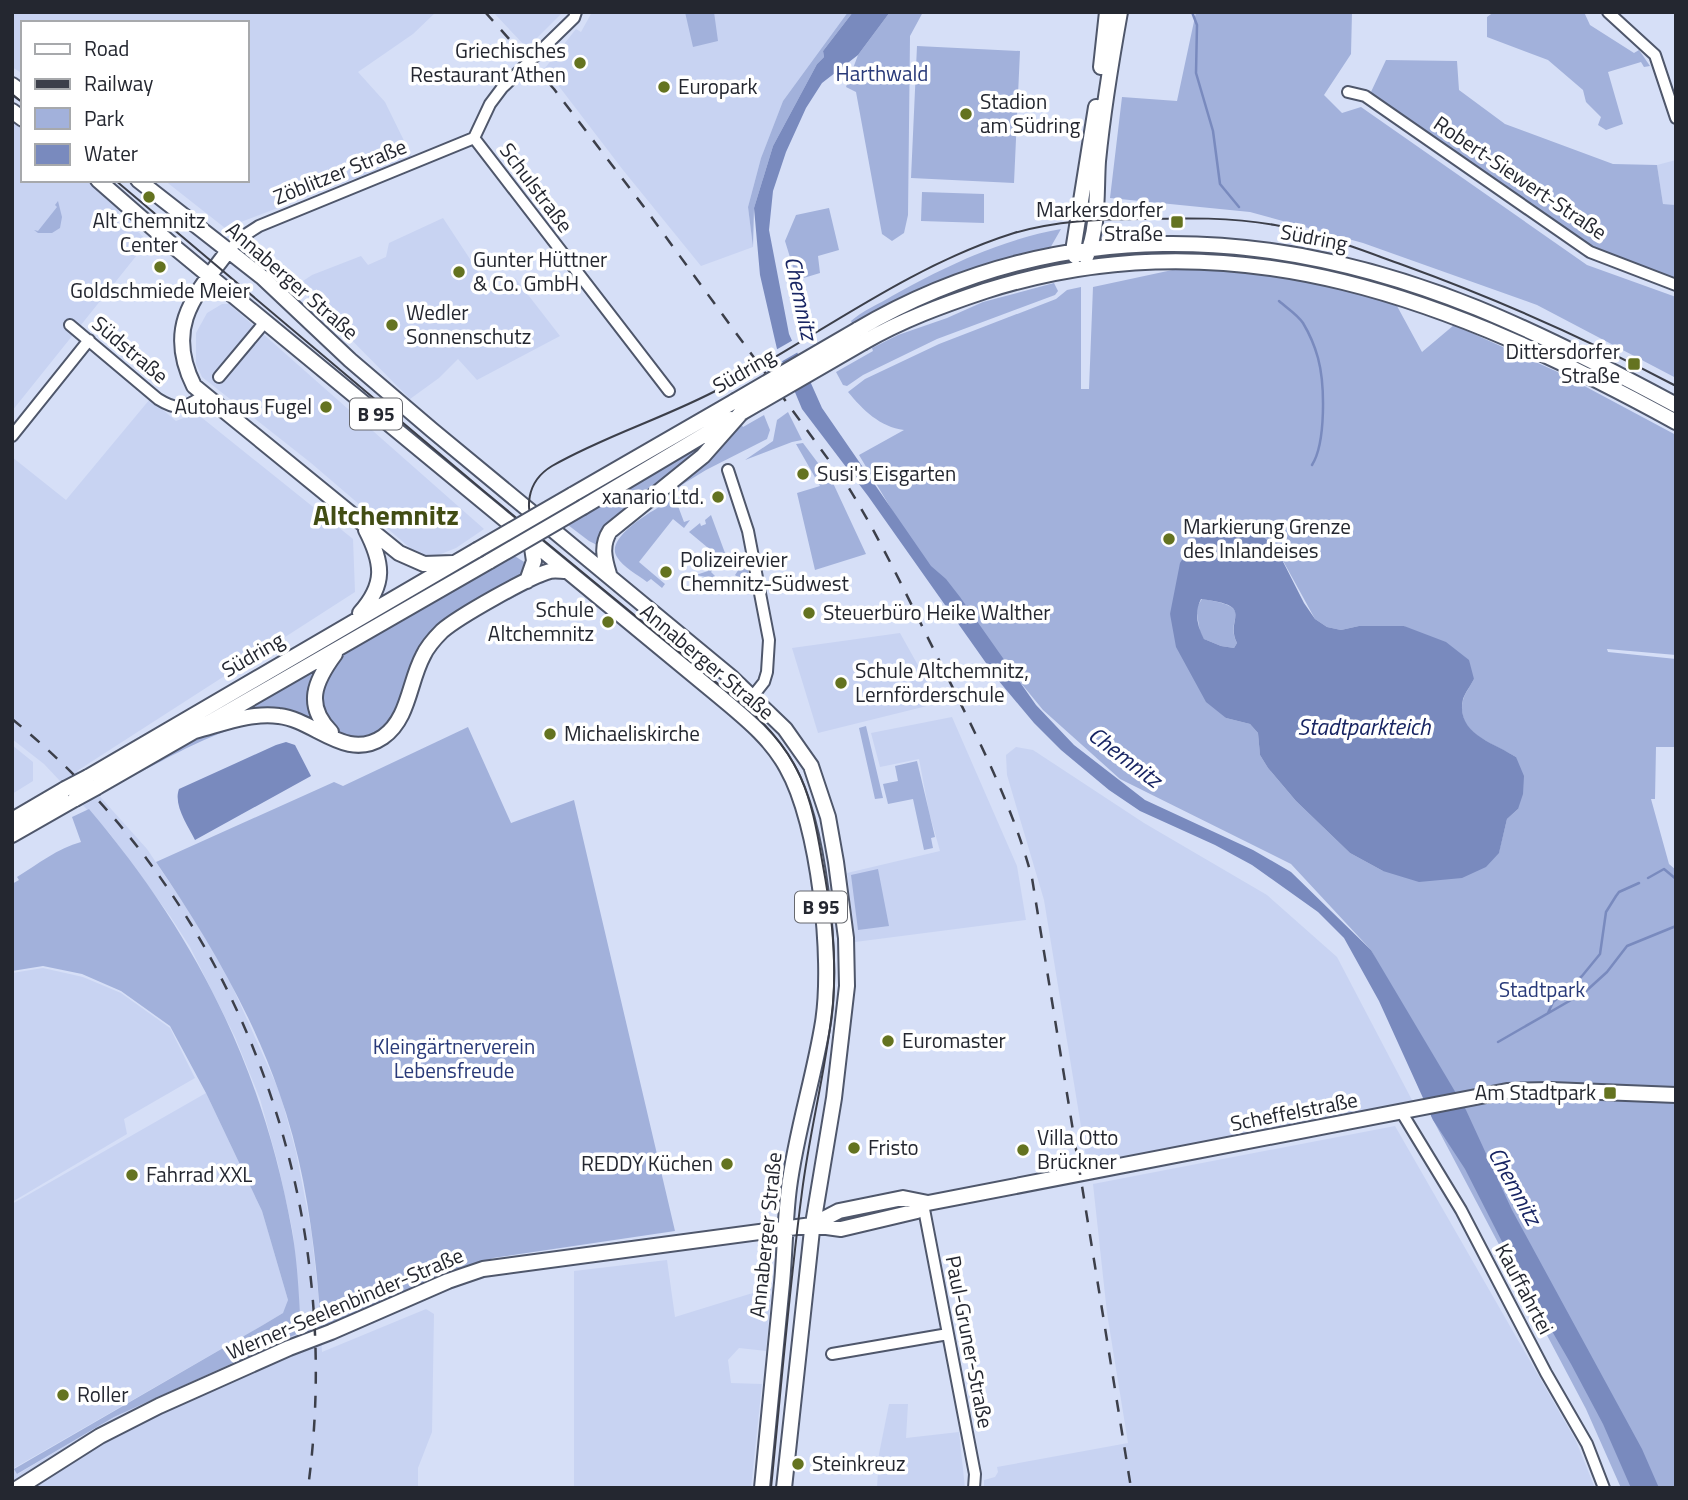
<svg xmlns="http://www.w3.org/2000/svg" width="1688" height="1500" font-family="'Titillium Web',sans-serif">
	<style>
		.built { fill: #c8d3f2 }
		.green { fill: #a2b1db; fill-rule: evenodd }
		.water { fill: #798abe; fill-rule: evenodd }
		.pier { fill: #d6dff7 }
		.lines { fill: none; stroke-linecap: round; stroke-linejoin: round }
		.stream { stroke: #798abe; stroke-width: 2.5 }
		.minor-casing { stroke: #4f576b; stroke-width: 14 }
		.major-casing { stroke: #4f576b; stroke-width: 18 }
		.minor { stroke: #fff; stroke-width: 10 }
		.major { stroke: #fff; stroke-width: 14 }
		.tram { stroke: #3c3f4a; stroke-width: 2 }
		.rail { stroke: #3c3f4a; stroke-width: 2.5; stroke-dasharray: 12 12; stroke-linecap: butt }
		.major-bridge-casing { stroke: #4f576b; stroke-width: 18; stroke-linecap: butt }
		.major-bridge { stroke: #fff; stroke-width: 14 }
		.poi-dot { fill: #647320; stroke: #fff; stroke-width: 2.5 }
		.labels { text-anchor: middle; stroke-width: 7; stroke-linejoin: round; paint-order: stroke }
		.shield { fill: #fff; stroke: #66686e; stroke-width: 2 }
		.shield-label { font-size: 19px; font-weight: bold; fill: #242730 }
		.poi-label { font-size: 21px; fill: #242730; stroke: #fff; text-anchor: start }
		.park-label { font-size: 21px; fill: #293a79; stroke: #fff }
		.street-label { font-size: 21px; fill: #242730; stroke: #fff }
		.water-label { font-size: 23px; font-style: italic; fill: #182563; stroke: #fff }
		.district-label { font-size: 28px; font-weight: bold; fill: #424d14; stroke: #fff }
	</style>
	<rect width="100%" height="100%" fill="#d6dff7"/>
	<path class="built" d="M12,12H436L413,34L358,72L385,102L412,157L225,228L164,180H247V23H23V74L12,67Z
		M493,12H563L527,48Z
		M592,12H848L783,101L761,158L748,207L753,247L701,266L623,170L545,68L576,29L581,32Z
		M12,111L23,119V180H98L116,198L119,214L154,247L141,250L12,411Z
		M1676,160V205L1663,204L1657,165Z
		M443,218L491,291L515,278L560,336L477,380L458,359L439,378L410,399L297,285L312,275L361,256L368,265L386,257L389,243Z
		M222,304H229L484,529L456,548L436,556H426L416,553L311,463L202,377L196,364V333L207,313Z
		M150,399L176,421L196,413L353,539L355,592L77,771L147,849L186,907L224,968L280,1093L296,1152L311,1229L318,1292L322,1352L426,1309L434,1314L432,1432L418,1468V1488H12V1204L206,1093L262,1211L288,1300L287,1306L283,1313L263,1325L14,1468L18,1474L114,1417L301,1332L293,1233L278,1164L260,1099L235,1037L190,947L170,916L110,834L44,764L12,739V457L66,500Z
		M900,633L939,703L818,733L792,648Z
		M952,717L1017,866L1026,920L855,942L847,873L940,851L929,812L919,759L880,767L871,733Z
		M12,745L33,762V781L12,794Z
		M1016,747L1033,750L1144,823L1267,895L1337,957L1413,1102L1087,1163L1044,900L1007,775L1006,755Z
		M43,968L83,977L121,993L170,1028L195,1078L124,1119L127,1134L12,1202V973Z
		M1395,1126L1576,1441L1595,1488H984V1480L995,1477L998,1472L997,1467L1128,1443L1107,1313L1093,1184Z
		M667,1260L675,1317L772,1287L766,1351L739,1348L728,1360L731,1383L762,1384L751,1488H574V1271Z
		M889,1404H908L906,1438L959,1432L965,1488H877L879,1454Z"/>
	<path class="green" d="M685,12H714L718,41L693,47Z
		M848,12H853L823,51L824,57L817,64L773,146L754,208L753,247L748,207L761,158L783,101Z
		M890,12H923L910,36L908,215L904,233L892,241L882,234L856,92L846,87L858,55Z
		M1196,12H1352L1351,54L1324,95L1342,113L1361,107L1587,265L1676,297V378L1537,305L1363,243L1250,212L1110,198L1122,97L1177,101Z
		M1494,12H1584L1590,25L1634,53L1639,50L1650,66L1644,67L1641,62L1608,72L1623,124L1606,130L1598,125L1601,117L1586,102L1583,90L1548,60L1487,37V17Z
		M917,46L1020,51L1014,183L911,178Z
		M1386,60L1457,61L1459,90L1505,124L1613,164L1657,165L1663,204L1676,205V281L1589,247L1370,94Z
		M922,192L984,194V223L921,221Z
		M58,201L62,217L60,228L52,233H38L34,230L38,231L57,207L55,205Z
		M829,208L839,250L818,256L820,273L797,280L785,241L796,215Z
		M1061,229L1049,250L1009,260L854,327L851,321C862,311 879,304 892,296C946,266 1000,240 1061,229Z
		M1177,269L1233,270L1328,283L1397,306L1422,352L1454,325L1560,373L1676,435V655L1607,649L1608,652L1676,659V747H1656L1655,799H1651L1669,864L1676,870V1488H1621L1586,1409L1431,1116L1445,1096L1371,950L1291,864L1120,779L1043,710L926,567L859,455L904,430C880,427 863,410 848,392L865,379L939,344L1056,299L1067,290L1081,287V389H1089L1093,287ZM1276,548L1315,619L1327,627L1341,630L1359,626H1404L1474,679C1471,685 1465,693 1463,700C1455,734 1494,743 1516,757L1518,809L1507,819L1499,852L1383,871L1350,853L1296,801L1268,768L1260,755L1258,733L1250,724L1226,718L1170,614Z
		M1054,283L1058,291L1055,295L937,339L863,375L847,386L843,385L836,372L873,351L872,348L898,335L947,318L983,302Z
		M788,412L802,440L792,442L745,460L773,441L777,420Z
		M764,415L770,430L767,439L706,470L657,500L733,429L741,424L743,427Z
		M803,443L833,483L866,554L815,570L797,493L820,486L796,444Z
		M695,447L698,449L695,453L608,525L601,547L589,541L568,525L590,511L589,509Z
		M675,498L684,522L690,520L684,528L673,519L639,562L665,584L662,588L651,579L647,582C638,575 623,567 617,557C603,536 661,506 675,498Z
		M711,515L725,553L742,567L747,562L750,587L735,575L739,569L723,556L711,572L715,576L712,580L718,585L722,581L727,586L731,581L742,588L723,590L706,577L696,575L708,571L707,559L713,552L689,532L700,523L701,526L706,524L705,520Z
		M513,555L529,565L532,573L443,630L401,716L368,744L289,717L195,731Z
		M545,577L544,583L539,584C511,600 460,622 440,645C413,677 419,734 374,750C338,763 316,727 282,722C242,715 175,754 139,773L131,772C168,754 233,717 274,719C313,721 338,764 378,747C419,730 412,674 436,643C452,624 520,587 545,577Z
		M1202,599C1259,608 1223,617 1237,643L1234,648L1221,646L1204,639L1200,632L1196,608Z
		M866,726L883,798L875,799L859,728Z
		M468,727L511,823L574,800L675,1231L493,1258L321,1329C316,1250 306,1167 279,1092C250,1009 205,934 156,862L334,782L343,786Z
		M917,761L935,837L931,838L933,848L924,850L913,799L888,804L883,784L898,781L895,766Z
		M89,809C196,935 263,1069 292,1231C298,1265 299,1299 301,1332L114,1417L17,1474L14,1469L263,1325L283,1313L288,1300L262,1211L206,1093L170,1026L121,991L82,974L43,966L12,971V884L19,880L17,877C38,864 58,848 81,842L72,817Z
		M878,869L889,926L858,930L851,875Z"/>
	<path class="water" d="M853,12H890L858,55L822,83L806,108L786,152L773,191L769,230L789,334L822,408L931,566L946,579L960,597L1036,705L1074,745L1145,800L1253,850L1291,872L1371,950L1466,1110L1512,1210L1642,1449L1659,1488H1631L1603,1424L1571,1364L1516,1269L1465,1169L1433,1120L1379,1001L1344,938L1318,912L1252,865L1215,845L1140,811L1109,790L1061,750L1034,723L998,680L868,496L802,409L777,349L760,275L754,208L773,146L817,64L824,57L823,51Z
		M1226,527L1259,533L1276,548L1304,603L1315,619L1327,627L1341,630L1359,626H1404L1446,642L1469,660L1474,679C1471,685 1465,693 1463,699C1455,734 1495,743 1516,757L1524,776L1523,794L1518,809L1507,819L1499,853L1486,867L1462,878L1419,882L1383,871L1350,853L1296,801L1268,768L1260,755L1258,733L1250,724L1226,718L1206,702L1176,647L1170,614L1180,563L1196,537ZM1201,599C1258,606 1224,618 1237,643L1234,648L1221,646L1204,639C1197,626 1194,612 1201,599Z
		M286,742L295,745L311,776L195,840C188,826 173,805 179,789L276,745Z"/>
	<path class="pier" d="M795,339L800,351L779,363L774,351Z"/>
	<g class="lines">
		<path class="stream" d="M1192,12L1197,25L1196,73L1213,131L1220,184L1239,207
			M1279,301C1287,308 1298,315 1303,323C1309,333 1315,347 1318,358C1325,384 1326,443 1312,465
			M1648,878L1664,869L1676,879
			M1548,1013L1553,1002L1582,976L1600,954L1606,912L1616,896L1619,892L1639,883
			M1498,1042L1585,992L1607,972L1627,946L1676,926"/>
		<g class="minor-casing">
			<path id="minor" d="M1608,12L1655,55L1676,118
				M1348,92L1365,96L1590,252L1676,285
				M474,138L669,391
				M474,138L490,104L502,88L574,18L576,12
				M228,251L242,237L259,226L474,138
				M70,325L158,399C179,412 184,408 203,396
				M219,377L265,322
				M12,436L89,340
				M728,470L748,531L769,640L767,672L764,682L752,697
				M1402,1113L1461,1210L1546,1373L1587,1444L1604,1488
				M923,1204L975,1474L974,1488
				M832,1354L948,1334"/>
		</g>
		<g class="major-casing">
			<path id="major" d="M1101,67L1107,12
				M12,85L23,93
				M12,111L23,119
				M98,180L178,250L719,696C744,717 771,738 787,768C819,824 833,959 823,1022C814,1078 796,1132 789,1188C785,1219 785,1251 782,1283C776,1351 769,1419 762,1488
				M138,180L262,277L350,360L432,430L732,678L785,729L811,766L828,817L836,862L846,938L847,986L834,1098L812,1230L784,1488
				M228,251C193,297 165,328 194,386L399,553L424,564L453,563
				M1075,256L1073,251L1096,107
				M1086,257C1099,229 1096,191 1098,161C1103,111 1111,62 1120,12
				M857,330C1054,214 1269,224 1477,308C1545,336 1611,370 1676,405
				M864,342C902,320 943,305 985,291C1234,211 1459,303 1676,422
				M572,495L735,401
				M583,507L731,419
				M609,574C604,558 601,545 610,531L703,456L741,413
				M527,581L534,561L531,541
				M360,613C386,584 383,563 366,530
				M195,731C222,724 251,712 279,716C315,720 346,762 383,737C409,719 409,682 423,656C427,647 435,638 442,631C458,617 530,576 550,571C555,570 561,571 566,571
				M331,732C304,705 315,681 335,654
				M88,777L477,550
				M97,787L490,561
				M12,820L65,789
				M12,835L75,799
				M812,1225L839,1211L903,1198L928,1203L1507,1091L1551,1090L1676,1095
				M18,1488L100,1436L159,1406L289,1348L331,1332L448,1281L483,1269L812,1225L841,1229L917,1211L923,1204"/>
		</g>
		<use href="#minor" class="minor"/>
		<use href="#major" class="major"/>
		<path class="tram" d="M12,94L23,103
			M115,180L485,492L751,711C801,758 811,794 822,860C831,908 837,954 833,1003C827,1066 810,1128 802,1192C789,1290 781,1389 771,1488
			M539,533C522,510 527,481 552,466C606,435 668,417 723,387C819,335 909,266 1014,233C1056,221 1098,219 1141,219C1186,218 1231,217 1275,225C1319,233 1361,250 1403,265C1497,299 1587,339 1676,386"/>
		<path class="rail" d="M485,12L554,89L644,207L847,485C883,543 911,605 942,666C976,735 1012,803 1032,878L1131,1488
			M12,719C239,903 347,1201 308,1488"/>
		<g class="major-bridge-casing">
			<path id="major-bridge" d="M735,401L857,330
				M741,413L864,342
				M477,550L572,495
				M490,561L583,507
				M65,789L88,777
				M75,799L97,787"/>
		</g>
		<use href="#major-bridge" class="major-bridge"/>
	</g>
	<g class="poi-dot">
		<circle cx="580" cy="63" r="7"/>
		<circle cx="664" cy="87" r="7"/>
		<circle cx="966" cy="114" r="7"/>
		<circle cx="149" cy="197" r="7"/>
		<rect x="1170" y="215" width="14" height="14" rx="3.5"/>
		<circle cx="160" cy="267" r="7"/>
		<circle cx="459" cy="272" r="7"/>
		<circle cx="392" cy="325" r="7"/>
		<rect x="1627" y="357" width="14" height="14" rx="3.5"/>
		<circle cx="326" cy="407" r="7"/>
		<circle cx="803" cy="474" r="7"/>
		<circle cx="718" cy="497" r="7"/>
		<circle cx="1169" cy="539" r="7"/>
		<circle cx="666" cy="572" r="7"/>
		<circle cx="809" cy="613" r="7"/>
		<circle cx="608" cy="622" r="7"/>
		<circle cx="841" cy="683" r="7"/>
		<circle cx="550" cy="734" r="7"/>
		<circle cx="888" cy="1041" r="7"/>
		<rect x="1603" y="1086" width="14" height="14" rx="3.5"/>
		<circle cx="854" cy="1148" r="7"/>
		<circle cx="1023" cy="1150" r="7"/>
		<circle cx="727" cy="1164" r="7"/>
		<circle cx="132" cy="1175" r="7"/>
		<circle cx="63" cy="1395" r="7"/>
		<circle cx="798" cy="1464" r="7"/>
	</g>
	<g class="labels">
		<g class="shield">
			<rect x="350" y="398.5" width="52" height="31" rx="5"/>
			<rect x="795" y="891.5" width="52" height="31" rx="5"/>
		</g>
		<g class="shield-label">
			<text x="376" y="421">B 95</text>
			<text x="821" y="914">B 95</text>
		</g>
		<g class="poi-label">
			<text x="566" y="58" text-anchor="end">Griechisches<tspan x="566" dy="24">Restaurant Athen</tspan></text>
			<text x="678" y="94">Europark</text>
			<text x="980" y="109">Stadion<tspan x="980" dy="24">am Südring</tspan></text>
			<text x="1163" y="217" text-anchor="end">Markersdorfer<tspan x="1163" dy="24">Straße</tspan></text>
			<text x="149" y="228" text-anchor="middle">Alt Chemnitz<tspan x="149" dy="24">Center</tspan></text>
			<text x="473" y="267">Gunter Hüttner<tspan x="473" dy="24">&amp; Co. GmbH</tspan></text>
			<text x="160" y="298" text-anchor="middle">Goldschmiede Meier</text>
			<text x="406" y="320">Wedler<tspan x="406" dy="24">Sonnenschutz</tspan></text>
			<text x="1620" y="359" text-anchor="end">Dittersdorfer<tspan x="1620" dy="24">Straße</tspan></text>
			<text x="312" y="414" text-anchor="end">Autohaus Fugel</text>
			<text x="817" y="481">Susi's Eisgarten</text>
			<text x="704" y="504" text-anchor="end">xanario Ltd.</text>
			<text x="1183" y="534">Markierung Grenze<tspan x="1183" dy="24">des Inlandeises</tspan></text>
			<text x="680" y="567">Polizeirevier<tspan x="680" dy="24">Chemnitz-Südwest</tspan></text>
			<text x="594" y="617" text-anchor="end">Schule<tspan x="594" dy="24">Altchemnitz</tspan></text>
			<text x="823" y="620">Steuerbüro Heike Walther</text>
			<text x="855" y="678">Schule Altchemnitz,<tspan x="855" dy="24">Lernförderschule</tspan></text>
			<text x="564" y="741">Michaeliskirche</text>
			<text x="902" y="1048">Euromaster</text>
			<text x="1596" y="1100" text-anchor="end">Am Stadtpark</text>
			<text x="1037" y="1145">Villa Otto<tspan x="1037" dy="24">Brückner</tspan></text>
			<text x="868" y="1155">Fristo</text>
			<text x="713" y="1171" text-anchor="end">REDDY Küchen</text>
			<text x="146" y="1182">Fahrrad XXL</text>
			<text x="77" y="1402">Roller</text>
			<text x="812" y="1471">Steinkreuz</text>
		</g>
		<g class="park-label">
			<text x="882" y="81">Harthwald</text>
			<text x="1542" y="997">Stadtpark</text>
			<text x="454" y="1054">Kleingärtnerverein<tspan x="454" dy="24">Lebensfreude</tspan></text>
		</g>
		<g class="street-label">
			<text transform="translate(340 172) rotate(-22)" y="7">Zöblitzer Straße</text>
			<text transform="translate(1520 178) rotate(34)" y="7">Robert-Siewert-Straße</text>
			<text transform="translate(536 188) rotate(53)" y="7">Schulstraße</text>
			<text transform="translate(1314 238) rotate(11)" y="7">Südring</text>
			<text transform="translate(292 281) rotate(41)" y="7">Annaberger Straße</text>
			<text transform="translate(130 350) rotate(40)" y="7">Südstraße</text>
			<text transform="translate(744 371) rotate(-30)" y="7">Südring</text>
			<text transform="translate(253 655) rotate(-30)" y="7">Südring</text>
			<text transform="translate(707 662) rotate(40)" y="7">Annaberger Straße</text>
			<text transform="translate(1294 1112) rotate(-11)" y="7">Scheffelstraße</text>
			<text transform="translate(766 1235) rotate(-84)" y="7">Annaberger Straße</text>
			<text transform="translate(1524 1289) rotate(62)" y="7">Kauffahrtei</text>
			<text transform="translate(345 1304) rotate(-23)" y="7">Werner-Seelenbinder-Straße</text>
			<text transform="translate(969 1342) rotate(79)" y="7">Paul-Gruner-Straße</text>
		</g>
		<g class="water-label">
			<text transform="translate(801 298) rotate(78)" y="8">Chemnitz</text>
			<text x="1364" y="735">Stadtparkteich</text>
			<text transform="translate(1125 757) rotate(37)" y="8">Chemnitz</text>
			<text transform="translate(1515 1186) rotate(61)" y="8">Chemnitz</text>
		</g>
		<g class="district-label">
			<text x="386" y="525">Altchemnitz</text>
		</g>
	</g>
	<rect width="1688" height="1500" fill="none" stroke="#242730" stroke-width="28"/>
	<rect x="21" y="21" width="228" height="161" fill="#ffffff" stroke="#a7a9ac" stroke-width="2"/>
	<rect x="35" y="44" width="35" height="10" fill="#ffffff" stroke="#a7a9ac" stroke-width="2"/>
	<text x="84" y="56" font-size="21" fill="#242730">Road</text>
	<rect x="35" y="79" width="35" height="10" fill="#3c3f4a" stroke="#a7a9ac" stroke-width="2"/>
	<text x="84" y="91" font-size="21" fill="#242730">Railway</text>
	<rect x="35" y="108" width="35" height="21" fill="#a2b1db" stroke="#a7a9ac" stroke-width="2"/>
	<text x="84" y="126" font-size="21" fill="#242730">Park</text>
	<rect x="35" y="144" width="35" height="21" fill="#798abe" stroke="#a7a9ac" stroke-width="2"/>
	<text x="84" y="161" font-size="21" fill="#242730">Water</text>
</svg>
